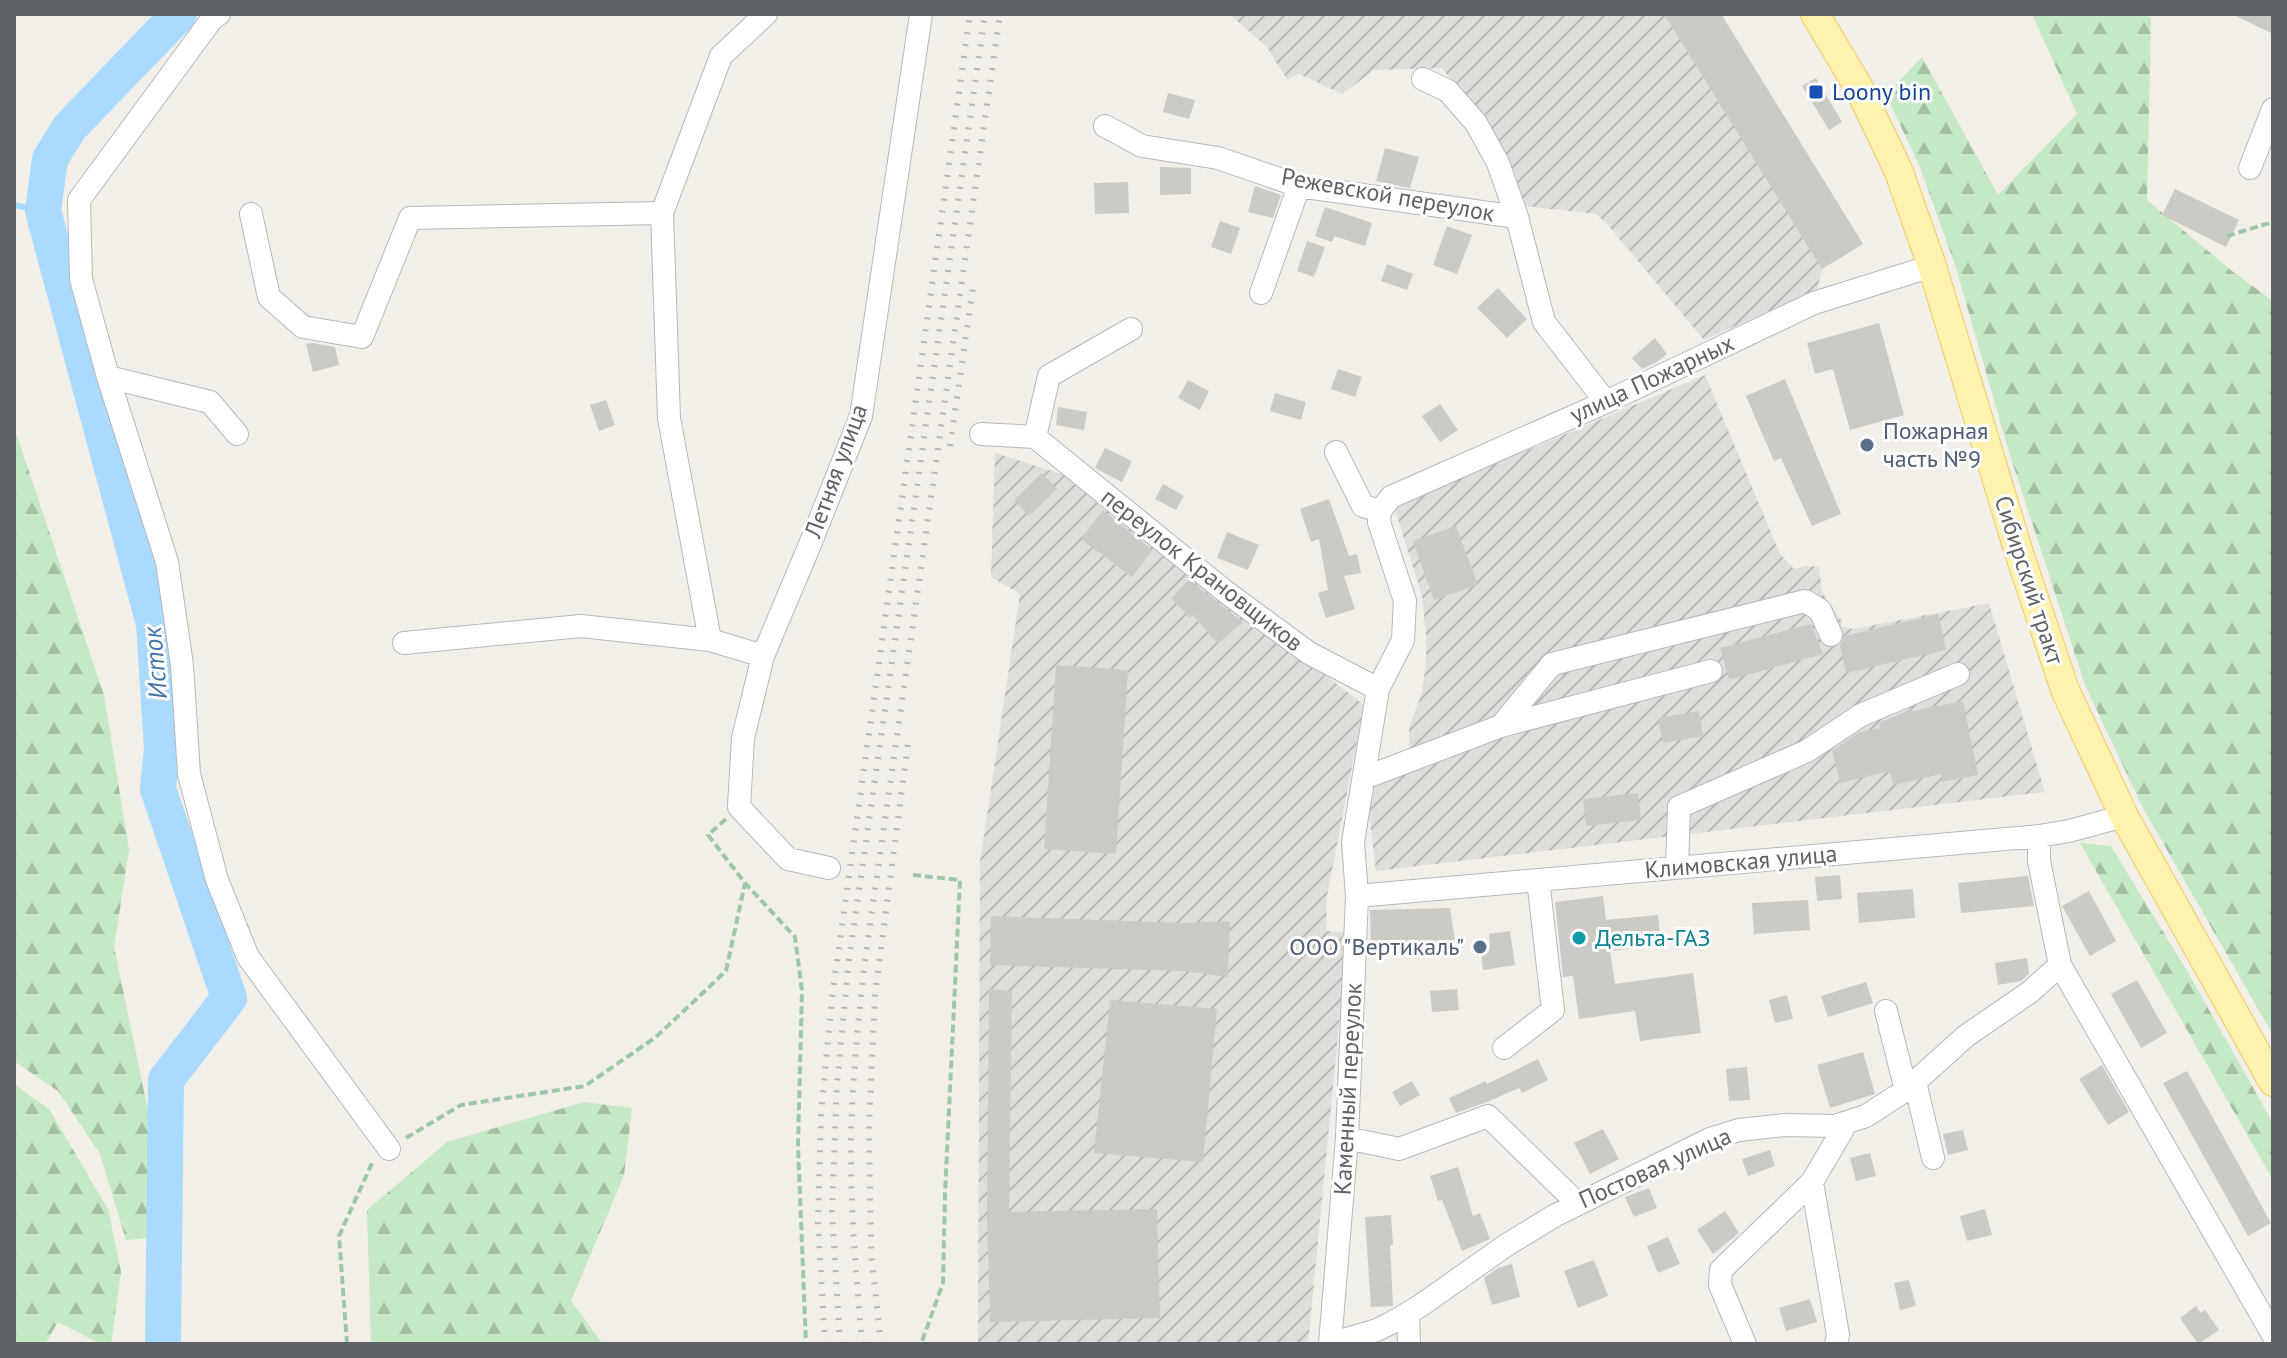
<svg xmlns="http://www.w3.org/2000/svg" width="2287" height="1358" font-family="'PT Sans',sans-serif">
	<style>
		.industrial { fill: url(#industrial-furrows) }
		.forest { fill: url(#forest-firs) }
		.lines { fill: none; stroke-linecap: round; stroke-linejoin: round }
		.stream { stroke: #aadaff; stroke-width: 6 }
		.river { stroke: #aadaff; stroke-width: 36 }
		.building { fill: #cccac5 }
		.minor-casing { stroke: #b5b8bc; stroke-width: 24 }
		.major-casing { stroke: #f2c960; stroke-width: 30 }
		.path { stroke: #9cc7a9; stroke-width: 4; stroke-dasharray: 8 4; stroke-linecap: butt }
		.minor { stroke: #fff; stroke-width: 22 }
		.major { stroke: #fff2af; stroke-width: 28 }
		.rail { stroke: #b6b7b8; stroke-width: 6; stroke-dasharray: 2 10; stroke-linecap: butt }
		.transit-dot { fill: #1a4fb4; stroke: #fff; stroke-width: 3 }
		.service-dot { fill: #5c6f8a; stroke: #fff; stroke-width: 3 }
		.culture-dot { fill: #0f9aa8; stroke: #fff; stroke-width: 3 }
		.labels { text-anchor: middle; stroke-width: 6; stroke-linejoin: round; paint-order: stroke }
		.transit-label { font-size: 24px; fill: #164399; stroke: #fff; text-anchor: start }
		.street-label { font-size: 24px; fill: #5f6368; stroke: #fff }
		.service-label { font-size: 24px; fill: #4e5e75; stroke: #fff; text-anchor: start }
		.culture-label { font-size: 24px; fill: #0d838f; stroke: #fff; text-anchor: start }
		.water-label { font-size: 26px; font-style: italic; fill: #4174aa; stroke: #fff }
	</style>
	<defs>
		<pattern id="industrial-furrows" width="10" height="10" patternUnits="userSpaceOnUse" patternTransform="scale(2)"><rect width="10" height="10" fill="#e0deda"/><path d="M-1 1l2-2M0 10L10 0M9 11l2-2" fill="none" stroke="#b9b8b5"/></pattern>
		<pattern id="forest-firs" width="22" height="20" patternUnits="userSpaceOnUse" patternTransform="scale(2)"><rect width="22" height="20" fill="#c5e8c5"/><path d="M5 1l3.5 6h-7zM16 11l3.5 6h-7z" fill="#a3c0a4"/></pattern>
	</defs>
	<rect width="100%" height="100%" fill="#f1efe8"/>
	<path class="industrial" d="M1229,14H1721L1863,244L1822,269L1817,290L1704,340L1607,224L1596,214L1524,206L1485,122L1442,68L1374,70L1342,94L1299,74L1287,79L1266,46Z
		M1705,375L1780,554L1794,569L1807,566L1819,567L1822,592L1841,620L1842,627L1853,629L1989,603L2045,792L1376,871L1367,798L1375,769L1409,751V727L1422,693L1426,662V635L1422,595L1394,507Z
		M995,453L1068,476L1364,705L1327,896L1326,931L1348,932L1308,1344H978L980,862L1020,594L991,577Z"/>
	<path class="forest" d="M2032,14H2141L2151,18L2147,200L2232,271L2273,301V1035L2143,808L2085,685L2009,452L1956,268L1920,167L1886,95L1922,57L1998,195L2077,114Z
		M14,427L104,695L129,850L114,947L174,1236L126,1240L100,1154L58,1091L14,1061Z
		M2080,843L2111,846L2187,971L2273,1123V1180Z
		M14,1084L49,1109L108,1209L121,1272L111,1344H101L58,1322L45,1344H14Z
		M584,1102L632,1108L624,1175L571,1301L603,1344H371L367,1210L447,1142Z"/>
	<g class="lines">
		<path class="stream" d="M14,205L43,211"/>
		<path class="river" d="M163,1344L166,1080L229,998L158,789L162,748L154,624L43,211L50,159L70,127L179,14"/>
	</g>
	<path class="building" d="M1664,14H1721L1863,244L1822,269Z
		M2232,14H2273V34Z
		M1816,78L1842,122L1829,130L1802,86Z
		M1168,93L1195,100L1189,119L1163,112Z
		M1385,148L1419,157L1410,188L1376,181Z
		M1160,167L1191,168V194L1160,195Z
		M1128,182L1129,213L1095,214L1094,183Z
		M1255,186L1281,195L1273,218L1248,212Z
		M2175,189L2239,220L2226,247L2162,215Z
		M1325,207L1372,223L1365,246L1334,236L1332,242L1315,236Z
		M1220,221L1240,228L1231,254L1211,247Z
		M1447,226L1472,235L1457,274L1433,265Z
		M1307,241L1325,247L1314,277L1297,271Z
		M1387,264L1413,274L1407,290L1381,281Z
		M1498,288L1527,319L1507,338L1477,308Z
		M1879,323L1904,415L1850,430L1833,369L1815,374L1807,343Z
		M1655,338L1667,354L1657,362L1642,369L1632,358Z
		M312,343L335,347L339,365L313,372L306,344Z
		M1338,369L1362,377L1355,397L1331,389Z
		M1785,379L1841,514L1812,526L1781,458L1774,461L1746,396Z
		M1188,380L1209,391L1200,410L1178,398Z
		M1275,393L1306,402L1301,420L1270,411Z
		M606,400L615,425L599,431L590,405Z
		M1440,404L1458,430L1440,442L1422,416Z
		M1058,407L1087,412L1084,430L1056,425Z
		M1105,448L1132,461L1122,482L1095,468Z
		M1042,473L1057,489L1029,516L1014,500Z
		M1163,484L1184,496L1176,510L1155,499Z
		M1329,499L1349,556L1357,554L1361,573L1344,576L1355,609L1326,618L1318,593L1328,590L1319,539L1311,542L1300,509Z
		M1103,510L1152,550L1132,577L1081,539Z
		M1456,526L1478,585L1434,600L1413,541Z
		M1227,532L1259,545L1248,570L1217,558Z
		M1189,580L1243,622L1218,644L1193,615L1190,618L1171,598Z
		M1938,614L1946,650L1846,673L1840,646L1845,636Z
		M1811,624L1823,654L1729,680L1720,648Z
		M1056,665L1128,670L1116,854L1044,849Z
		M1963,701L1978,775L1942,782L1941,774L1893,785L1890,771L1840,783L1832,751L1860,732L1880,728L1879,723L1912,709L1913,711Z
		M1699,711L1703,736L1663,743L1658,718Z
		M1638,793L1641,820L1586,826L1583,799Z
		M1840,875L1842,899L1817,901L1815,877Z
		M2028,876L2034,906L1961,913L1958,883Z
		M1913,889L1915,918L1859,923L1857,893Z
		M2089,891L2116,941L2090,956L2062,906Z
		M1603,896L1606,920L1658,915L1661,945L1610,951L1615,984L1693,973L1701,1033L1640,1041L1635,1011L1579,1019L1573,976L1563,977L1555,902Z
		M1808,900L1810,930L1754,934L1752,903Z
		M1450,908L1456,948L1371,954L1370,910Z
		M991,916L1184,923L1230,921L1228,977L1183,971L990,965Z
		M1510,931L1515,965L1483,970L1480,946L1490,945L1489,934Z
		M2027,958L2029,974L2021,981L1998,985L1995,963Z
		M2137,980L2167,1033L2141,1048L2111,994Z
		M1866,982L1873,1003L1828,1017L1821,996Z
		M989,989L1012,991L1009,1212L1157,1209L1160,1318L990,1322L987,1213Z
		M1457,989L1459,1010L1432,1012L1430,991Z
		M1787,995L1793,1019L1775,1023L1769,1000Z
		M1110,1000L1217,1009L1203,1162L1094,1153Z
		M1863,1052L1875,1094L1830,1108L1817,1065Z
		M1538,1059L1548,1080L1522,1093L1519,1088L1487,1102L1456,1113L1449,1098L1486,1081L1487,1084Z
		M2102,1065L2129,1112L2108,1125L2079,1079Z
		M1747,1067L1750,1100L1729,1101L1726,1069Z
		M2187,1071L2271,1223L2248,1236L2163,1083Z
		M1412,1081L1420,1095L1400,1106L1392,1092Z
		M1603,1129L1619,1159L1590,1174L1574,1143Z
		M1963,1130L1968,1150L1948,1155L1943,1134Z
		M1770,1150L1775,1166L1748,1176L1742,1159Z
		M1870,1153L1876,1176L1856,1181L1850,1158Z
		M1458,1167L1473,1216L1480,1213L1490,1239L1462,1251L1442,1200L1438,1201L1430,1176Z
		M1649,1188L1657,1208L1634,1217L1625,1197Z
		M1985,1209L1992,1235L1967,1241L1960,1216Z
		M1725,1211L1739,1233L1713,1254L1697,1230Z
		M1391,1215L1393,1245H1390L1393,1306L1371,1307L1365,1217Z
		M1668,1237L1680,1264L1658,1273L1647,1246Z
		M1594,1260L1608,1296L1578,1308L1564,1271Z
		M1512,1264L1520,1297L1492,1305L1484,1278L1498,1268Z
		M1909,1280L1916,1306L1900,1310L1894,1283Z
		M1810,1299L1817,1322L1786,1331L1779,1308Z
		M2196,1306L2201,1313L2205,1310L2219,1330L2198,1344L2180,1318Z"/>
	<g class="lines">
		<g class="minor-casing">
			<path id="minor" d="M219,14L212,19L79,200L81,279L108,377L167,562L182,665L189,774L217,880L248,957L389,1149
				M1423,79L1448,91L1476,123L1498,163L1517,217
				M1105,126L1142,146L1218,158L1299,186L1517,217L1544,322L1606,402
				M2250,168L2273,109
				M251,214L269,297L303,327L362,337L410,218L662,213
				M1261,293L1299,186
				M108,377L210,402L237,434
				M981,434L1035,437L1049,376L1131,329
				M1035,437L1226,592L1309,653L1378,689
				M1336,452L1363,506L1380,511
				M404,643L581,626L710,640
				M763,656L710,640L669,418L662,213L721,56L766,14
				M1501,726L1711,671
				M1364,778L1501,726L1552,664L1805,601L1820,610L1831,635
				M2039,836V861L2060,965L2273,1335
				M829,868L788,859L739,807L743,738L763,656L811,542L861,416L921,14
				M1677,868L1679,807L1807,751L1861,715L1958,674
				M1357,896L2039,836L2069,831L2124,816
				M1886,1011L1906,1090
				M1504,1048L1553,1010L1538,880
				M1915,1082L1933,1158
				M1347,1138L1399,1149L1488,1116L1577,1203
				M1812,1182L1838,1335L1836,1344
				M1408,1314L1409,1344
				M1330,1344L1347,1138L1357,896L1353,842L1378,689L1403,640L1405,601L1379,522L1380,511L1391,497L1606,402L1814,303L1932,266
				M1330,1344L1377,1330L1393,1322L1420,1306L1505,1246L1554,1216L1710,1139L1739,1130L1785,1125L1835,1126L1866,1116L1906,1090L1966,1036L2030,992L2060,965
				M1745,1344L1720,1285L1721,1270L1812,1182L1846,1124"/>
		</g>
		<g class="major-casing">
			<path id="major" d="M1815,14L1859,88L1899,172L1932,266L2020,556L2065,690L2124,816L2273,1082"/>
		</g>
		<path class="path" d="M2227,236L2273,222
			M726,819L708,835L745,883L795,937L802,991L798,1146L806,1344
			M913,875L960,880L945,1194L943,1283L921,1344
			M406,1138L461,1105L585,1086L656,1037L726,971L745,883
			M347,1344L339,1236L373,1161"/>
		<use href="#minor" class="minor"/>
		<use href="#major" class="major"/>
		<path class="rail" d="M950,446L973,287
			M825,1344L818,1223L821,1115L832,997L970,14
			M840,1344L832,1211L837,1083L849,960L985,14
			M862,1344C856,1275 850,1205 851,1135C853,1072 859,1009 867,946L1000,14
			M881,1344L871,1253L869,1126L875,995L908,743"/>
	</g>
	<rect class="transit-dot" x="1808" y="84" width="16" height="16" rx="4"/>
	<g class="service-dot">
		<circle cx="1867" cy="445" r="8"/>
		<circle cx="1480" cy="947" r="8"/>
	</g>
	<circle class="culture-dot" cx="1579" cy="938" r="8"/>
	<g class="labels">
		<g class="transit-label">
			<text x="1832" y="100">Loony bin</text>
		</g>
		<g class="street-label">
			<text transform="translate(1388 195) rotate(10)" y="8">Режевской переулок</text>
			<text transform="translate(1652 379) rotate(-25)" y="8">улица Пожарных</text>
			<text transform="translate(836 471) rotate(-70)" y="8">Летняя улица</text>
			<text transform="translate(1202 570) rotate(38)" y="8">переулок Крановщиков</text>
			<text transform="translate(2029 580) rotate(72)" y="8">Сибирский тракт</text>
			<text transform="translate(1741 862) rotate(-5)" y="8">Климовская улица</text>
			<text transform="translate(1348 1089) rotate(-87)" y="8">Каменный переулок</text>
			<text transform="translate(1655 1168) rotate(-24)" y="8">Постовая улица</text>
		</g>
		<g class="service-label">
			<text x="1883" y="439">Пожарная<tspan x="1883" dy="28">часть №9</tspan></text>
			<text x="1464" y="955" text-anchor="end">ООО "Вертикаль"</text>
		</g>
		<g class="culture-label">
			<text x="1595" y="946">Дельта-ГАЗ</text>
		</g>
		<g class="water-label">
			<text transform="translate(155 663) rotate(-95)" y="9">Исток</text>
		</g>
	</g>
	<rect width="2287" height="1358" fill="none" stroke="#5f6368" stroke-width="32"/>
</svg>
